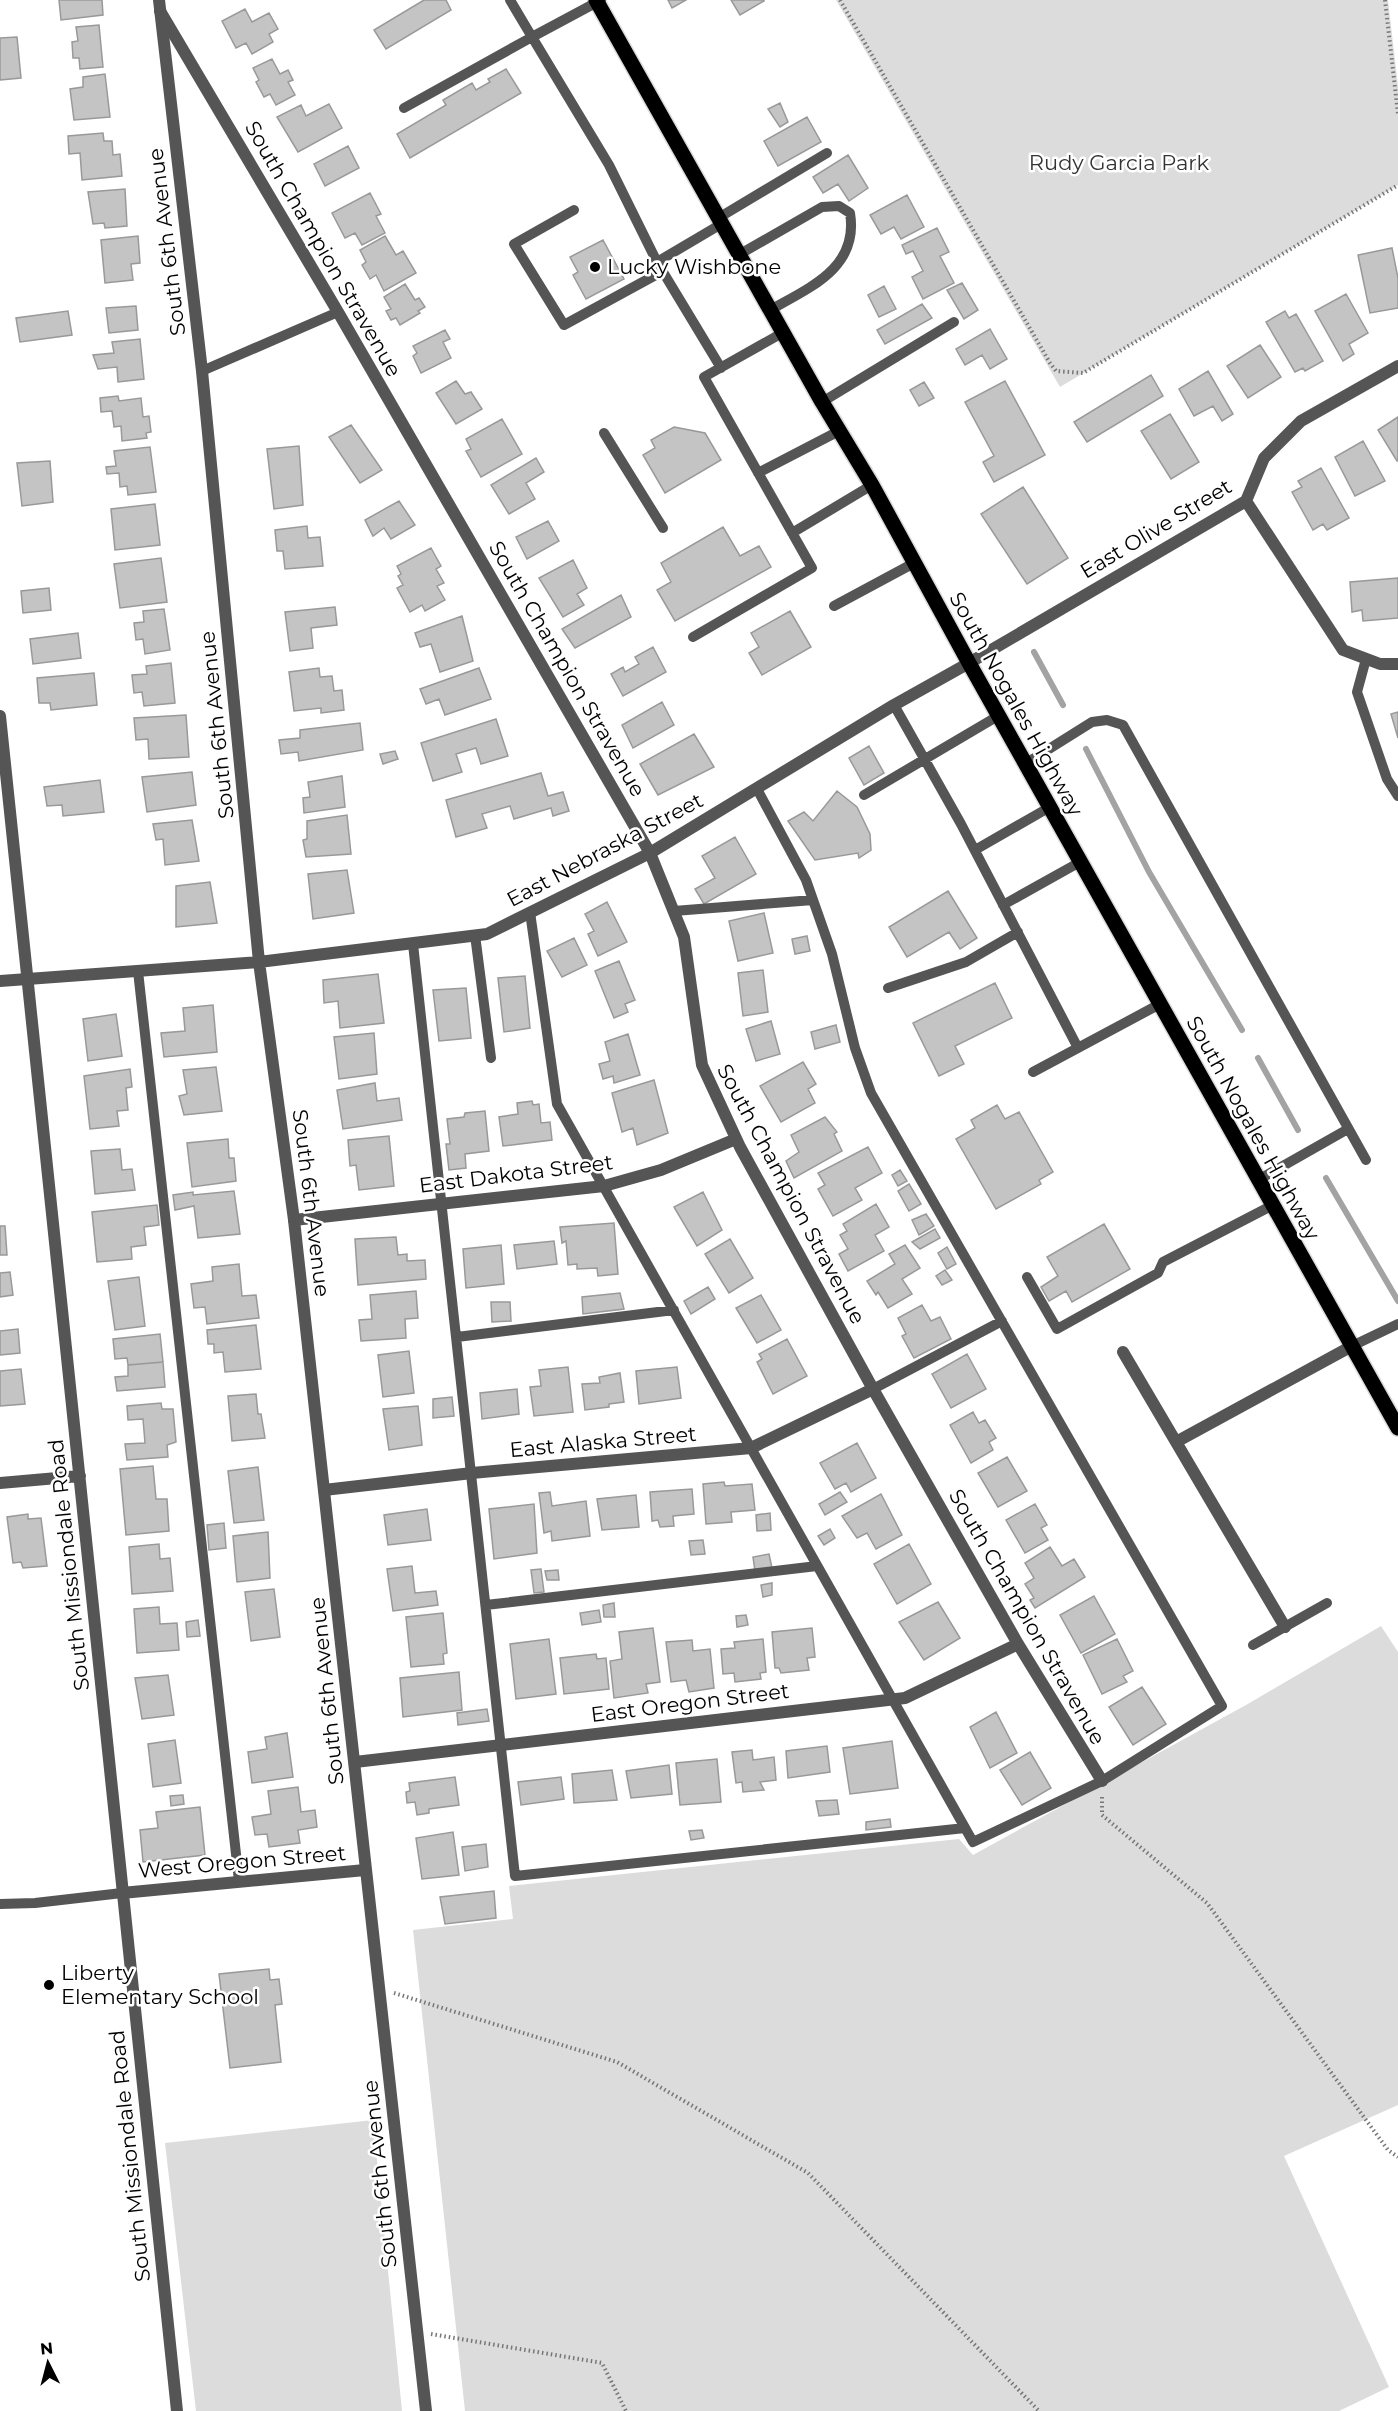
<svg xmlns="http://www.w3.org/2000/svg" width="1398" height="2411" font-family="Montserrat,sans-serif">
	<style>
		.green { fill: #dcdcdc }
		.lines { fill: none; stroke-linecap: round; stroke-linejoin: round }
		.stream { stroke: #a3a3a3; stroke-width: 6 }
		.building { fill: #c4c4c4; stroke: #999; stroke-width: 1.5 }
		.primary-casing { stroke: #dbdbdb; stroke-width: 18 }
		.path { stroke: #777; stroke-width: 4; stroke-dasharray: 1.5 3; stroke-linecap: butt }
		.service { stroke: #555; stroke-width: 10 }
		.minor { stroke: #555; stroke-width: 12 }
		.tertiary { stroke: #555; stroke-width: 12 }
		.primary { stroke: #000; stroke-width: 15 }
		.poi-dot { fill: #000; stroke: #fff; stroke-width: 2 }
		.labels { text-anchor: middle; stroke-width: 5; stroke-linejoin: round; paint-order: stroke }
		.park-label { font-size: 21px; fill: #333; stroke: #fff }
		.street-label { font-size: 21px; fill: #000; stroke: #fff }
		.poi-label { font-size: 21px; fill: #000; stroke: #fff; text-anchor: start }
	</style>
	<rect width="100%" height="100%" fill="#fff"/>
	<path class="green" d="M836,0H1388L1398,86V185L1060,387Z
		M1381,1626L1398,1652V2105L1284,2156L1389,2387L1339,2411H465L413,1930L513,1919L509,1886L959,1839L973,1855L1246,1705Z
		M373,2120L402,2411H196L165,2143Z"/>
	<g class="lines">
		<path class="stream" d="M1034,652L1063,705
			M1086,749L1149,872L1242,1030
			M1258,1058L1298,1130
			M1326,1178L1398,1301"/>
	</g>
	<path class="building" d="M59,0H102L103,15L61,20Z
		M424,0H446L451,10L386,49L374,30Z
		M668,0H686L672,8Z
		M731,0H764V1L740,15Z
		M245,9L252,22L269,13L278,29L269,34L273,42L252,54L246,43L236,48L222,21Z
		M99,25L103,67L80,69L79,58H73L72,42L78,41L76,27Z
		M17,37L21,78L0,80V38Z
		M272,59L280,74L288,70L293,80L288,82L295,95L276,105L270,94L264,97L256,82L259,80L253,68Z
		M506,69L521,93L410,158L397,134L446,105L443,100L472,83L476,90L490,82L488,79Z
		M105,74L110,117L74,120L70,89L83,87V77Z
		M780,103L788,122L780,127L768,109Z
		M329,104L342,128L298,152L277,117L301,105L306,116Z
		M807,117L821,142L778,166L764,141Z
		M103,133L104,141H112L113,155L120,154L122,176L82,180L80,153L69,154L68,136Z
		M348,146L359,168L325,186L314,164Z
		M848,155L868,188L849,201L838,184L823,193L813,177Z
		M125,189L127,226L105,228L104,223L93,224L88,192Z
		M370,193L381,214L376,216L385,233L362,245L355,233L345,238L332,213Z
		M907,195L924,227L901,239L894,227L881,234L870,215Z
		M937,228L949,252L940,256L954,283L923,299L912,277L923,271L913,251L906,254L902,245Z
		M138,236L140,263L131,264L133,280L105,283L101,240Z
		M385,236L396,255L403,251L416,273L384,291L376,275L370,279L362,265L366,262L360,250Z
		M603,240L624,279L586,299L573,275L578,272L570,257Z
		M1392,248L1398,278V308L1370,313L1358,255Z
		M962,283L978,310L964,319L947,290Z
		M405,284L415,300L419,298L425,307L418,311L420,313L400,325L396,318L391,320L386,311L391,309L384,297Z
		M884,286L896,309L879,317L868,295Z
		M1346,294L1368,333L1349,344L1354,354L1343,361L1315,311Z
		M922,304L932,318L885,344L877,330Z
		M136,306L138,330L109,333L106,308Z
		M68,311L72,335L20,342L16,318Z
		M1285,311L1289,318L1296,314L1323,361L1305,371L1303,368L1295,372L1266,322Z
		M990,329L1007,359L990,369L982,355L965,365L956,349Z
		M445,330L450,339L443,342L451,358L421,373L413,356L417,353L413,346Z
		M140,339L144,379L118,382L117,367L98,369L93,355L114,353L112,342Z
		M1260,345L1281,377L1248,398L1227,366Z
		M1208,371L1233,414L1222,421L1213,406L1194,416L1179,389Z
		M1151,375L1163,396L1087,442L1074,422Z
		M456,381L465,394L471,392L482,409L456,424L436,393Z
		M1005,381L1045,455L994,482L983,462L994,456L965,402Z
		M924,382L934,398L919,406L910,390Z
		M118,396L119,401L141,398L143,417L149,416L151,432L146,433L147,438L122,441L121,426L114,427L112,411L101,412L100,398Z
		M1170,414L1199,462L1171,479L1141,431Z
		M1398,417V461H1397L1378,430Z
		M502,419L522,454L481,477L466,451L471,449L466,439Z
		M351,425L382,470L360,483L329,437Z
		M674,427L705,433L721,460L665,493L643,455L655,448L651,440Z
		M1363,441L1385,481L1355,496L1335,457Z
		M299,446L303,505L274,509L267,449Z
		M150,447L156,492L128,495L127,486L120,487L119,473L107,474L106,467L116,466L114,451Z
		M536,458L544,472L526,483L535,499L509,514L491,485Z
		M50,461L53,502L22,506L17,463Z
		M1321,468L1349,518L1327,530L1323,524L1313,530L1292,492L1302,487L1298,481Z
		M1023,487L1068,558L1027,584L981,514Z
		M399,501L415,525L391,539L384,528L373,536L365,520Z
		M155,504L160,545L115,550L111,509Z
		M548,521L559,541L527,559L516,537Z
		M307,526L308,538L320,537L323,566L285,569L283,551H277L275,530Z
		M723,527L740,556L759,546L771,567L675,621L657,590L671,582L661,563Z
		M431,548L441,566L436,569L444,583L437,586L445,600L425,611L422,605L410,612L397,588L403,585L398,576L401,574L397,566Z
		M161,558L167,602L120,608L114,564Z
		M573,560L587,588L577,594L584,605L563,617L539,578Z
		M1398,578V618L1363,621L1362,610L1352,612L1350,582Z
		M49,588L51,610L23,613L21,591Z
		M621,595L631,617L575,648L562,629Z
		M335,607L337,625L311,628L313,648L290,651L285,612Z
		M164,609L170,650L145,654L143,639L136,640L134,623L144,622L143,611Z
		M790,611L811,647L762,675L749,653L759,647L751,633Z
		M462,616L473,661L440,672L431,644L420,647L415,633Z
		M78,633L81,658L33,664L30,639Z
		M653,647L666,672L623,696L611,674L623,667L625,672L639,664L635,657Z
		M171,663L175,703L144,706L142,692L134,693L132,675L147,674L146,666Z
		M319,668L320,677L332,676L334,691L342,690L344,710L321,713V708L294,711L289,672Z
		M479,668L491,699L445,715L439,699L426,704L420,689Z
		M94,673L97,705L51,710L50,703H39L37,678Z
		M662,702L674,725L633,748L622,725Z
		M1398,712V738L1391,714Z
		M186,715L189,757L149,759L148,739L136,740L134,718Z
		M496,719L508,756L481,764L476,748L456,754L462,772L433,781L421,743Z
		M360,723L363,750L299,761L298,752L281,754L279,740L300,738V730Z
		M694,734L714,767L658,795L640,764Z
		M869,746L884,773L864,785L849,758Z
		M395,751L398,759L383,764L380,754Z
		M192,772L196,805L147,812L142,777Z
		M541,773L548,796L563,792L569,811L553,816L551,808L514,819L510,806L482,814L487,828L456,837L446,800Z
		M342,776L345,807L304,813L303,798L310,797L308,782Z
		M100,780L104,812L63,816L62,805L47,806L44,787Z
		M837,791L857,807L870,834L871,850L859,858L858,853L815,860L788,821L804,812L813,821Z
		M347,815L351,854L306,857L303,840L307,839V821Z
		M192,820L199,861L165,865L163,839L156,840L153,824Z
		M735,837L756,874L704,904L695,889L715,878L702,856Z
		M347,870L354,913L313,919L308,874Z
		M210,882L217,923L176,927V886Z
		M948,891L977,938L960,949L949,932L907,957L889,927Z
		M607,902L627,942L598,956L588,934L594,931L585,914Z
		M764,913L773,953L738,961L729,921Z
		M807,936L810,951L795,954L792,939Z
		M574,938L587,965L562,977L547,951Z
		M619,961L635,1000L625,1004L628,1012L614,1018L595,971Z
		M763,970L768,1012L743,1016L738,973Z
		M378,974L384,1023L340,1028L338,1001L324,1003L323,980Z
		M525,976L530,1028L504,1032L498,978Z
		M995,983L1012,1018L955,1046L964,1064L939,1076L913,1023Z
		M466,988L471,1038L439,1041L433,990Z
		M213,1005L217,1052L164,1057L161,1033L185,1031L183,1008Z
		M116,1014L122,1056L88,1061L83,1019Z
		M771,1021L780,1054L756,1061L746,1029Z
		M836,1025L840,1042L815,1049L811,1032Z
		M374,1033L377,1074L339,1079L334,1037Z
		M628,1034L640,1075L614,1083L613,1076L603,1079L599,1064L610,1061L605,1042Z
		M803,1062L816,1084L808,1089L815,1103L781,1122L760,1086Z
		M216,1067L222,1111L184,1115L179,1096L187,1094L183,1070Z
		M130,1069L132,1087L126,1088L128,1110L117,1111L119,1126L90,1129L84,1076Z
		M654,1080L668,1133L637,1145L633,1128L622,1132L612,1093Z
		M375,1083L377,1101L399,1098L402,1120L343,1129L337,1090Z
		M532,1101L533,1105L539,1104L541,1123L550,1122L552,1140L503,1146L499,1117L518,1114L517,1103Z
		M997,1105L1005,1119L1019,1112L1053,1172L1039,1180L1041,1184L996,1209L956,1139L975,1128L971,1120Z
		M485,1111L489,1151L465,1154L466,1168L449,1170L446,1144H450L447,1119L464,1117L465,1113Z
		M825,1117L837,1132L834,1134L842,1151L794,1178L786,1161L799,1152L791,1135Z
		M389,1136L394,1186L359,1190L356,1165L350,1166L348,1140Z
		M228,1139L229,1158H234L236,1181L192,1187L187,1143Z
		M868,1147L882,1173L855,1188L862,1200L833,1216L818,1189L825,1185L818,1173Z
		M120,1149L122,1170L132,1169L135,1190L95,1194L91,1151Z
		M900,1170L907,1181L898,1186L892,1175Z
		M909,1184L921,1204L909,1211L898,1191Z
		M234,1191L240,1234L198,1238L194,1206L175,1210L173,1195L193,1192V1195Z
		M703,1192L722,1230L697,1246L674,1207Z
		M876,1204L889,1227L875,1235L884,1251L848,1271L839,1254L848,1249L840,1235L847,1231L843,1224Z
		M157,1205L159,1225L144,1227L146,1245L131,1247L132,1259L97,1262L92,1212Z
		M926,1214L934,1226L919,1235L912,1220Z
		M614,1223L618,1274L598,1276L597,1268L577,1269V1264L568,1265L566,1241L562,1243L560,1227Z
		M1104,1224L1130,1269L1072,1302L1066,1291L1049,1301L1041,1287L1058,1276L1047,1257Z
		M0,1226H5L7,1255H0Z
		M935,1229L940,1238L920,1249L912,1242Z
		M396,1237L398,1255L407,1254V1261L425,1260L426,1279L358,1285L355,1239Z
		M730,1239L753,1278L729,1293L705,1254Z
		M554,1241L557,1264L517,1269L514,1245Z
		M501,1245L504,1284L466,1288L463,1249Z
		M905,1245L920,1268L902,1279L912,1294L888,1308L878,1292L876,1295L867,1281L895,1264L889,1254Z
		M947,1247L956,1264L947,1269L938,1253Z
		M239,1264L242,1296L256,1295L259,1318L207,1324L205,1307L194,1308L191,1284L213,1281L212,1267Z
		M945,1270L952,1280L942,1285L936,1276Z
		M10,1272L13,1295L0,1297V1273Z
		M139,1277L145,1326L115,1330L108,1281Z
		M708,1287L715,1299L691,1314L684,1301Z
		M416,1291L418,1318L405,1319L406,1338L361,1341L359,1320L372,1319L370,1295Z
		M620,1293L624,1309L583,1314L582,1297Z
		M761,1295L781,1330L757,1343L736,1308Z
		M491,1302H510L511,1321L492,1322Z
		M922,1305L931,1321L940,1317L951,1339L914,1358L902,1336L906,1334L898,1318Z
		M256,1325L261,1369L225,1372L223,1352L214,1353V1344H208L207,1330Z
		M18,1329L20,1353L0,1355V1331Z
		M160,1334L163,1362L128,1365L127,1358L115,1359L113,1339Z
		M787,1339L807,1376L773,1394L757,1362L762,1359L759,1354Z
		M409,1351L414,1393L383,1397L378,1355Z
		M967,1354L986,1389L951,1408L932,1374Z
		M163,1362L165,1387L117,1391L115,1377L128,1376V1365Z
		M568,1367L573,1412L534,1416L530,1387L541,1386L539,1370Z
		M677,1367L681,1398L639,1404L636,1371Z
		M21,1369L25,1404L0,1406V1371Z
		M620,1373L624,1402L609,1404V1407L585,1410L582,1384L600,1383L599,1377Z
		M517,1389L519,1414L482,1419L480,1393Z
		M256,1394L258,1414H261L265,1438L232,1441L228,1396Z
		M452,1397L454,1416L433,1418V1399Z
		M161,1403L162,1409H173L176,1442L167,1445L168,1457L127,1460L125,1444L145,1443L143,1419L128,1420L127,1406Z
		M418,1406L422,1445L389,1450L383,1409Z
		M973,1412L979,1423L985,1420L996,1438L989,1442L993,1450L971,1463L950,1425Z
		M857,1443L876,1478L851,1492L846,1483L835,1489L820,1463Z
		M1007,1457L1027,1491L998,1507L978,1473Z
		M153,1466L156,1499H167L169,1531L126,1535L120,1469Z
		M258,1467L264,1520L234,1523L228,1471Z
		M724,1482L725,1486L752,1484L755,1510L731,1512L732,1522L706,1524L703,1484Z
		M692,1489L694,1514L673,1516L674,1526L660,1527L658,1520L652,1521L650,1492Z
		M550,1492L552,1506L586,1501L590,1536L552,1541L551,1531L544,1533L539,1493Z
		M840,1492L847,1502L825,1515L819,1504Z
		M881,1494L902,1535L876,1549L867,1533L857,1538L842,1516Z
		M636,1495L639,1527L602,1530L597,1499Z
		M534,1504L537,1553L494,1559L489,1509Z
		M1035,1504L1047,1525L1041,1528L1048,1540L1025,1553L1006,1520Z
		M427,1509L431,1540L388,1545L384,1515Z
		M770,1513L771,1530L757,1531L756,1515Z
		M28,1514V1519L41,1518L47,1566L23,1568L21,1562L13,1563L7,1517Z
		M224,1523L226,1548L209,1550L207,1525Z
		M830,1529L835,1538L824,1545L818,1536Z
		M268,1532L270,1578L237,1582L233,1536Z
		M703,1540L705,1554L691,1555L689,1541Z
		M159,1544L160,1559L170,1558L173,1591L132,1594L129,1547Z
		M909,1544L931,1584L897,1604L874,1564Z
		M1050,1547L1062,1566L1074,1559L1085,1577L1035,1608L1030,1600L1034,1598L1025,1584L1034,1578L1025,1563Z
		M769,1554L772,1568L755,1571L753,1557Z
		M412,1566L415,1593L436,1591L438,1605L393,1611L387,1569Z
		M541,1569L544,1592L534,1593L531,1570Z
		M558,1570L559,1580H547L545,1571Z
		M772,1583V1595L763,1597L761,1585Z
		M274,1589L280,1637L251,1641L245,1592Z
		M1094,1596L1115,1634L1081,1653L1060,1615Z
		M938,1602L960,1638L924,1660L899,1622Z
		M614,1603L615,1617H604L603,1605Z
		M159,1607L160,1624L177,1623L179,1650L137,1653L134,1609Z
		M599,1610L601,1622L582,1625L580,1613Z
		M443,1613L447,1653L443,1654L444,1664L411,1667L406,1617Z
		M746,1615L748,1625L737,1627L736,1616Z
		M198,1620L200,1636L187,1637L186,1622Z
		M653,1628L660,1682L646,1684L648,1693L614,1698L610,1661L622,1659L619,1632Z
		M812,1628L815,1657L807,1658L809,1670L781,1673L779,1668H775L772,1632Z
		M549,1639L556,1694L516,1699L510,1644Z
		M763,1639L766,1672L760,1673L761,1679L735,1682L734,1673L723,1674L721,1649L735,1648L734,1642Z
		M1117,1639L1133,1671L1123,1676L1127,1682L1102,1694L1083,1655Z
		M692,1640L693,1651L710,1649L714,1688L689,1692L686,1680L671,1682L666,1642Z
		M596,1654L597,1659L606,1658L609,1689L564,1694L560,1658Z
		M459,1672L462,1710L403,1717L400,1678Z
		M168,1675L174,1715L142,1719L135,1678Z
		M1142,1687L1166,1724L1133,1745L1109,1707Z
		M487,1709L489,1721L458,1725L457,1713Z
		M996,1712L1017,1753L990,1768L970,1727Z
		M287,1733L293,1777L252,1783L248,1752L267,1749L265,1737Z
		M175,1740L181,1783L153,1787L148,1744Z
		M892,1741L898,1788L850,1794L843,1748Z
		M827,1746L830,1772L788,1778L786,1751Z
		M752,1750L753,1760L774,1757L776,1780L760,1782L764,1790L743,1792L742,1782L736,1783L732,1752Z
		M1030,1752L1051,1788L1022,1805L1000,1770Z
		M717,1759L721,1802L680,1805L676,1763Z
		M669,1765L672,1794L631,1798L626,1771Z
		M612,1770L617,1800L574,1803L572,1774Z
		M455,1777L459,1805L429,1809V1813L417,1815L415,1802L407,1803L406,1792L410,1791L409,1783Z
		M561,1777L564,1799L521,1805L518,1782Z
		M298,1787L301,1812L315,1810L317,1827L298,1830L300,1843L269,1847L267,1834L255,1835L252,1817L271,1814L268,1791Z
		M183,1795L184,1804L171,1806L170,1796Z
		M837,1800L839,1814L819,1816L816,1801Z
		M200,1807L205,1855L143,1862L140,1830L158,1828L156,1812Z
		M890,1819L891,1827L866,1830V1822Z
		M702,1830L704,1838L691,1840L689,1831Z
		M453,1832L459,1875L422,1879L416,1838Z
		M486,1844L488,1867L465,1871L462,1847Z
		M494,1891L496,1918L445,1924L440,1897Z
		M269,1969L270,1980L279,1979L282,2004L275,2005L281,2062L230,2068L219,1974Z"/>
	<g class="lines">
		<g class="primary-casing">
			<path id="primary" d="M596,0L822,402L872,485L969,663L1398,1428"/>
		</g>
		<path class="path" d="M840,0L1050,363L1056,371L1083,373L1398,185
			M1385,0L1398,114
			M1102,1797V1815L1207,1903L1388,2150L1398,2157
			M394,1993L617,2062L808,2173L1039,2411
			M431,2334L602,2363L626,2411"/>
		<path class="service" d="M601,0L532,37L609,165L657,262
			M404,108L532,37L510,0
			M574,210L514,244L564,325L663,271
			M720,217L827,153
			M740,254L822,207L839,206L850,213C859,267 811,287 772,309
			M721,368L657,262L723,223
			M202,371L338,312
			M822,402L954,322
			M604,433L663,528
			M758,473L839,431
			M792,533L872,485
			M834,606L914,563
			M693,637L812,568L704,377L784,332
			M1366,659L1357,692L1387,779L1398,796
			M894,705L961,824L1078,1048
			M1025,764L1092,722L1107,720L1123,725L1366,1160
			M864,795L998,716
			M975,850L1050,807
			M1003,905L1080,862
			M674,911L813,900
			M530,912L557,1104L973,1842L1102,1781L1222,1706L871,1093L855,1048L832,954L806,880L757,789
			M475,935L491,1058
			M413,944L515,1876L965,1828
			M138,971L239,1881
			M888,988L966,962L1018,932
			M1033,1072L1160,1004
			M1258,1180L1348,1129
			M1027,1277L1057,1329L1158,1273L1163,1262L1273,1205
			M457,1337L674,1310
			M1352,1346L1398,1324
			M873,1389L1002,1321
			M486,1605L817,1566
			M1253,1645L1327,1603
			M0,1904L35,1903L122,1893"/>
		<path class="minor" d="M160,11L338,312L650,853L684,937L702,1065L740,1147L873,1389L1018,1644L1102,1781
			M1246,501L1343,650L1380,664H1398
			M969,663L1246,501L1264,458L1301,421L1398,366
			M0,716L177,2411
			M294,1220L604,1186L661,1170L736,1139
			M1123,1352L1176,1442
			M0,1483L80,1476
			M324,1490L472,1473L751,1448L873,1389
			M1285,1627L1176,1442L1352,1346
			M355,1762L905,1698L1018,1644
			M122,1893L365,1870"/>
		<path class="tertiary" d="M159,0L202,371L259,962L294,1220L426,2411
			M0,981L259,962L487,934L650,853L894,705L969,663"/>
		<use href="#primary" class="primary"/>
	</g>
	<g class="poi-dot">
		<circle cx="595" cy="267" r="6"/>
		<circle cx="49" cy="1985" r="6"/>
	</g>
	<g class="labels">
		<g class="park-label">
			<text x="1119" y="170">Rudy Garcia Park</text>
		</g>
		<g class="street-label">
			<text transform="translate(167 242) rotate(-97)" y="7">South 6th Avenue</text>
			<text transform="translate(323 249) rotate(60)" y="7">South Champion Stravenue</text>
			<text transform="translate(1156 529) rotate(-31)" y="7">East Olive Street</text>
			<text transform="translate(567 669) rotate(60)" y="7">South Champion Stravenue</text>
			<text transform="translate(1016 704) rotate(61)" y="7">South Nogales Highway</text>
			<text transform="translate(217 725) rotate(-96)" y="7">South 6th Avenue</text>
			<text transform="translate(605 850) rotate(-28)" y="7">East Nebraska Street</text>
			<text transform="translate(1253 1128) rotate(61)" y="7">South Nogales Highway</text>
			<text transform="translate(516 1174) rotate(-7)" y="7">East Dakota Street</text>
			<text transform="translate(791 1194) rotate(62)" y="7">South Champion Stravenue</text>
			<text transform="translate(311 1203) rotate(83)" y="7">South 6th Avenue</text>
			<text transform="translate(603 1442) rotate(-5)" y="7">East Alaska Street</text>
			<text transform="translate(69 1565) rotate(-96)" y="7">South Missiondale Road</text>
			<text transform="translate(1027 1617) rotate(60)" y="7">South Champion Stravenue</text>
			<text transform="translate(327 1691) rotate(-96)" y="7">South 6th Avenue</text>
			<text transform="translate(690 1703) rotate(-7)" y="7">East Oregon Street</text>
			<text transform="translate(242 1862) rotate(-5)" y="7">West Oregon Street</text>
			<text transform="translate(130 2156) rotate(-96)" y="7">South Missiondale Road</text>
			<text transform="translate(380 2174) rotate(-96)" y="7">South 6th Avenue</text>
		</g>
		<g class="poi-label">
			<text x="607" y="274">Lucky Wishbone</text>
			<text x="61" y="1980">Liberty<tspan x="61" dy="24">Elementary School</tspan></text>
		</g>
	</g>
	<g transform="translate(48 2363) rotate(354)" stroke="#ffffff" stroke-width="4.5" paint-order="stroke">
	<path d="M0-4.5L10 22L0 15L-10 22Z" fill="#000000"/>
	<text y="-9" font-size="16" font-weight="bold" text-anchor="middle" fill="#000000">N</text>
	</g>
</svg>
